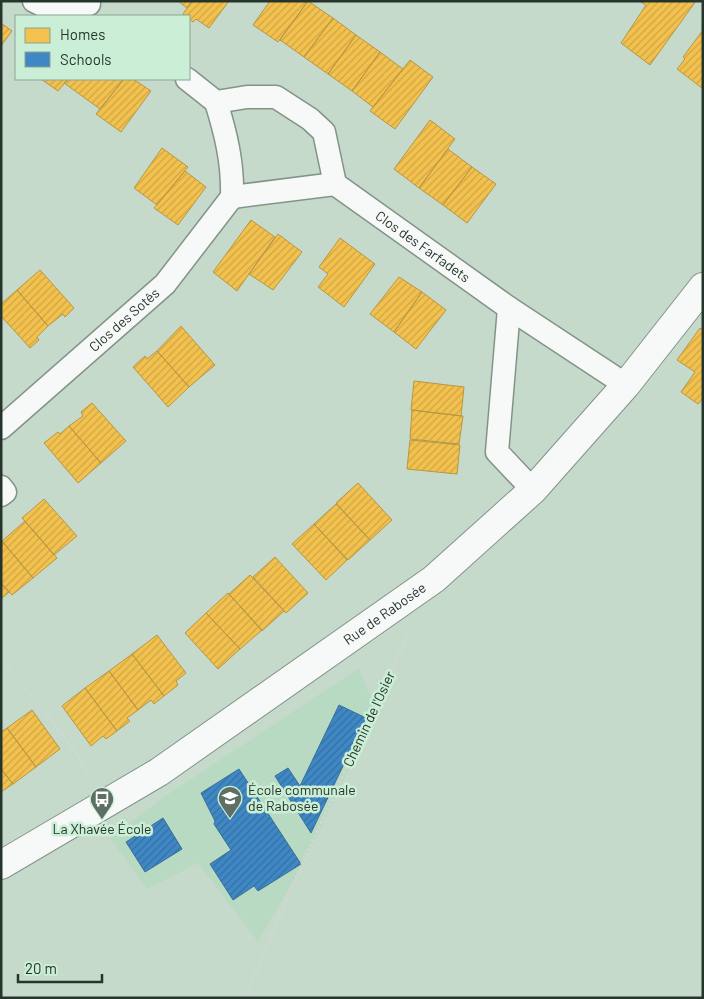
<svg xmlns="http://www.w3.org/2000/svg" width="704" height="999" font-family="Barlow,sans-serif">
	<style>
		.built { fill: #b8d9c2 }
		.homes { fill: url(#homes-hatch); stroke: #b59744 }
		.schools { fill: url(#schools-hatch); stroke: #386f97 }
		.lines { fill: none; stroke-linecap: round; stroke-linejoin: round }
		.street-casing { stroke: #839388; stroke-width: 25 }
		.secondary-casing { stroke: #839388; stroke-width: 30 }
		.path { stroke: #d1d7d3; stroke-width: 3; stroke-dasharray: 2.5 2.5; stroke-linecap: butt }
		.street { stroke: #f6f9f7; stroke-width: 22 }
		.secondary { stroke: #f6f9f7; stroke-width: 28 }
		.labels { text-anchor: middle; stroke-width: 5; stroke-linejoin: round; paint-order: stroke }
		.street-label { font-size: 14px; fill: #26352b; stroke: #cbefd6 }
		.poi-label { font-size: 14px; fill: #26352b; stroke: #cbefd6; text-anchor: start }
	</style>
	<defs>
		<pattern id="homes-hatch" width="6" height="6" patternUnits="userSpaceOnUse" patternTransform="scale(1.25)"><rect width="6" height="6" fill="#f2c14e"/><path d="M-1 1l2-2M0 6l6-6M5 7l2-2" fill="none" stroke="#cfa644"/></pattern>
		<pattern id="schools-hatch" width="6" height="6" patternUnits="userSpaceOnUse" patternTransform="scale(1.25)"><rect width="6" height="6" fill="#3f88c5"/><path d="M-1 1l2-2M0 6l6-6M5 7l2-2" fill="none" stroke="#3570a0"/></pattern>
	</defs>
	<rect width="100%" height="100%" fill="#c6dacc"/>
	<path class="built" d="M359,668L377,713L303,864L258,942L198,863L147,889L110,838L161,799Z"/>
	<path class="homes" d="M178,1H192L187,8Z
		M192,1H229L209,28L196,19L193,22L183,14Z
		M270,1H308L278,42L253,25Z
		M308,1L333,18L304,57L280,40Z
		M639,1H696L650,65L621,43L646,5Z
		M333,18L356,35L328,74L304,57Z
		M1,23L12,31L1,46Z
		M703,30V86L702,88L677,69L685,59L683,57Z
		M356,35L380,52L352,91L328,74Z
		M380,52L403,69L373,107L352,91Z
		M410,60L433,77L395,129L370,111Z
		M41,79H68L58,91Z
		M68,79H121L123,80L100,109L64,83Z
		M124,79H133L151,91L121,132L96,114Z
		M430,120L455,139L419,188L394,169Z
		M162,148L188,167L157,205L134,188Z
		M448,149L472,167L443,205L419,188Z
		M472,167L496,184L467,223L443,205Z
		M185,171L206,187L178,225L154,208Z
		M251,220L275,237L237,291L213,272Z
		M278,234L302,252L273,290L249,274Z
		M340,238L375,264L344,307L318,287L328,274L319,267Z
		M40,270L74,308L65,317L63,314L48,326L17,290Z
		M399,277L422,292L394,332L370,314Z
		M17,290L48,326L37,337L39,340L30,348L1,316V304Z
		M422,292L446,310L416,349L394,332Z
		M181,326L215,365L189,387L157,351Z
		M700,328L703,330V398L698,404L681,392L695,372L677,360Z
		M157,351L189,387L168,407L133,367L145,356L147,359Z
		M414,381L464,387L461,416L411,410Z
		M92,403L126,441L101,463L69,426L83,416L81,412Z
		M412,410L463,416L459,444L410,439Z
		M69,426L101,463L78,483L44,443L58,432L60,434Z
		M410,440L460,445L457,474L407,469Z
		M358,483L392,520L370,540L336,503Z
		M44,499L77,536L54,555L22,518Z
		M336,504L370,540L348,560L314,524Z
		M25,521L57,558L33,578L2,541Z
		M314,524L347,560L326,580L292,544Z
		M2,541L33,578L12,595L1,583Z
		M275,557L308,593L286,613L253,577Z
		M250,575L284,611L262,631L229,594Z
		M1,583L9,592L1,599Z
		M228,593L262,630L240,649L206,613Z
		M206,613L240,649L218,669L185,633Z
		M157,635L186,673L176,681L178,685L164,696L132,654Z
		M132,654L164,696L154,704L151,700L138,710L109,671Z
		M109,671L138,710L127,718L130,721L117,731L85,688Z
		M85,688L117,731L106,739L103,736L91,746L62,706Z
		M32,710L60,749L36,767L7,728Z
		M7,728L36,767L13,784L1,769V732Z
		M1,769L13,784L1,792Z"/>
	<path class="schools" d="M339,705L366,718L311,833L275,776L288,768L300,786Z
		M239,769L301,864L258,891L254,886L233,900L210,864L231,850L214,824L215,821L201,793Z
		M163,818L182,849L145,872L126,842Z"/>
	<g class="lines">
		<g class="street-casing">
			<g id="street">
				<path d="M34,1L42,5L89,4"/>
				<path id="s1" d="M187,79L216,102L247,97H276L310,119L324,132L335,184L509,308"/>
				<path d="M216,102C226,134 233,163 232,197L335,184"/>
				<path id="s2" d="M1,428L165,284L232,197"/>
				<path d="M1,487L5,492L1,495"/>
				<path d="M533,490L497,452L509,308L626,385"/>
			</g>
		</g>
		<g class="secondary-casing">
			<g id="secondary">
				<path id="s3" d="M1,865L159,772L434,579L533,490L626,385L703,287"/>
			</g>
		</g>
		<path class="path" d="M1,659L64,736L93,780
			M245,998L301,866L410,631"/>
		<use href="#street" class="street"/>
		<use href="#secondary" class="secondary"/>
	</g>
	<defs>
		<g id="school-pin" transform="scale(1.25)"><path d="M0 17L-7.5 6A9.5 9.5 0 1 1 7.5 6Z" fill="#5e6f63" stroke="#cbefd6"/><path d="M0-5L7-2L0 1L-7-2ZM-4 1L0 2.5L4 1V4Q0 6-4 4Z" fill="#fff"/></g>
		<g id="bus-pin" transform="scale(1.25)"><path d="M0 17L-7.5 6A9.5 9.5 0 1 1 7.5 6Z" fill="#5e6f63" stroke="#cbefd6"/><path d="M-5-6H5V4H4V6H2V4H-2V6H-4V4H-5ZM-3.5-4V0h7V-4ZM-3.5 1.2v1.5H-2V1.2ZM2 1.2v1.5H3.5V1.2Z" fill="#fff"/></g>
	</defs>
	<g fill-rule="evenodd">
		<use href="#school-pin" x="230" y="798"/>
		<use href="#bus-pin" x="102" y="799"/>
	</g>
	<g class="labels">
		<g class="street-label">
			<text dy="5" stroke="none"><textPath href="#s1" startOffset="318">Clos des Farfadets</textPath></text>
			<text dy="5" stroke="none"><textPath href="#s2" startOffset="164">Clos des Sotês</textPath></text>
			<text dy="5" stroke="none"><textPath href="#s3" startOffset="459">Rue de Rabosée</textPath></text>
			<text transform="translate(369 719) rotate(-65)" y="5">Chemin de l'Osier</text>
		</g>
		<g class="poi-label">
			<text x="248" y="795">École communale<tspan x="248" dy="16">de Rabosée</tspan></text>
			<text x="102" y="834" text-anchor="middle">La Xhavée École</text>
		</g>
	</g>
	<rect width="704" height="999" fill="none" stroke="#26352b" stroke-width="5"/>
	<rect x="15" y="15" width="175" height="65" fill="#cbefd6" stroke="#89a592"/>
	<rect x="25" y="28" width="25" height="15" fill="#f2c14e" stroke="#89a592"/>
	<text x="60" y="40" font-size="15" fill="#26352b">Homes</text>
	<rect x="25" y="52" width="25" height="15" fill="#3f88c5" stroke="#89a592"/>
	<text x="60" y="65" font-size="15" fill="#26352b">Schools</text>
	<path d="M18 974v8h84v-8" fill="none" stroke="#26352b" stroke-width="2.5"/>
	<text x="25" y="974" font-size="15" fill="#26352b" stroke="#cbefd6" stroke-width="4" paint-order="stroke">20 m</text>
</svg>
